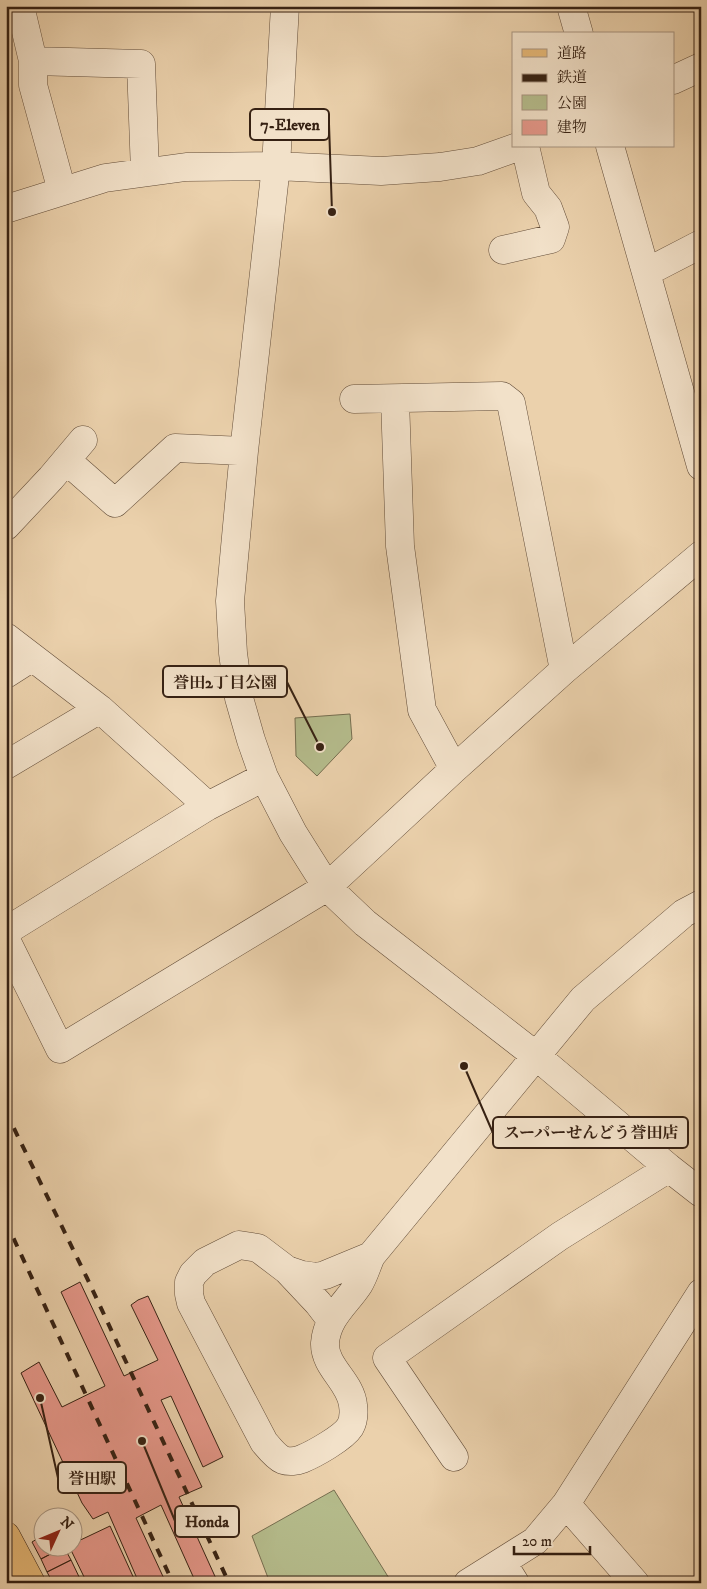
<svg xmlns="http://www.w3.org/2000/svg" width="707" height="1589" font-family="'IM FELL DW Pica','Noto Serif JP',serif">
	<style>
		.green { fill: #b5bc8c; stroke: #766e50 }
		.building { fill: #e7988b; stroke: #362113 }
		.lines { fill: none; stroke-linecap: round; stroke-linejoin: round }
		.minor-casing { stroke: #634d39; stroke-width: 29 }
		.major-casing { stroke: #362113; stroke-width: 29 }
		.minor { stroke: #f2e1c9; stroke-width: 28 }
		.major { stroke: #e6b876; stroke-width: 28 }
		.rail { stroke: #362113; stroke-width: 4; stroke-dasharray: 9 9; stroke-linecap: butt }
		.leader { fill: none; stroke: #362113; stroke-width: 2 }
		.callout-dot { fill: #362113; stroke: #f2e1c9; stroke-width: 2 }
		.callout { fill: #f2e1c9; stroke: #362113; stroke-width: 2 }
		.callout-label { font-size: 16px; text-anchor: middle; font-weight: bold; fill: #362113 }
	</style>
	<rect width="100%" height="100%" fill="#ebd1ac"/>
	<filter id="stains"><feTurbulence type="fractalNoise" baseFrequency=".004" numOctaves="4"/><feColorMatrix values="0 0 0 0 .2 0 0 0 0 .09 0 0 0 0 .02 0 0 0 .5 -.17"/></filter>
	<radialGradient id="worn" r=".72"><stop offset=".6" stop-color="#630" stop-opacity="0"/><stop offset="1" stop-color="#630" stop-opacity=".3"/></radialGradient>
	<path class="green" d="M350,714L352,739L317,776L296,756L295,718Z
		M334,1490L392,1583H270L252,1536Z"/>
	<path class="building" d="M80,1282L124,1376L158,1360L131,1305L138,1300L148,1296L223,1457L203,1467L171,1396L161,1400L202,1487L179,1497L218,1583H196L161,1505L136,1518L166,1583H139L108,1512L93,1519L82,1503L21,1373L39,1362L62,1407L105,1386L61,1292Z
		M110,1526L136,1583H87L69,1546H72V1544Z
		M42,1536V1546L64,1547L41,1559L32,1542Z
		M64,1547L71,1560L47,1572L41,1559Z
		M71,1560L82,1583H53L47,1572Z"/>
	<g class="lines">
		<g class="minor-casing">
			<path id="minor" d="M20,6L33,61V85L62,191
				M285,6L276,166L244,451L230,601L233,653L239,698L251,740L264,777L293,833L327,887L365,923L535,1055L669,1168L701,1193
				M571,6L579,34
				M33,61L141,64L145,172
				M673,80L701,67
				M610,146L701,466
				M6,209L105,178L186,167L276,166L381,171L440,167L478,161L520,146
				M503,250L551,239L555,227L548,208L536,193L525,146
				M647,272L701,244
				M354,399L502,396L511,403L564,670
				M395,399L400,546L422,710L454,769
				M66,460L115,503L175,448L244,451
				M6,526L51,478L83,440
				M6,637L100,709L208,806L264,777
				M6,674L31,658
				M6,765L100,709
				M6,931L208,806
				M6,940L60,1049L327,887L454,769L564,670L701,555
				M371,1256L325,1275L317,1277L302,1275L287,1270L258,1248L239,1245L205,1262L193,1274L189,1282V1294L191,1303L264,1442C269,1448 276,1457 283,1460C289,1462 297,1461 302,1459C314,1454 343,1438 350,1427C354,1420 354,1412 353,1405C351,1382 324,1367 325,1343C327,1317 346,1304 359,1284C364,1276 367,1265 371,1256L583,999L684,913L701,904
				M287,1270L318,1303L331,1320
				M454,1457L387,1358L560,1236L669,1168
				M566,1504L635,1583
				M502,1562L515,1583
				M468,1583L535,1541L566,1504L701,1293"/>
		</g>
		<g class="major-casing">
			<path id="major" d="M6,1536L31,1583"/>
		</g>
		<use href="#minor" class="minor"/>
		<use href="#major" class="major"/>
		<path class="rail" d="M6,1112L87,1278L229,1583
			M6,1222L173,1583"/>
	</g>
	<path class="leader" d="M332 212L329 124M320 747L287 682M464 1066L493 1133M40 1398L58 1478M142 1441L175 1521"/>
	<g class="callout-dot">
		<circle cx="332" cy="212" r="5"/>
		<circle cx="320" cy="747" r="5"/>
		<circle cx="464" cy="1066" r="5"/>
		<circle cx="40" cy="1398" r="5"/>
		<circle cx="142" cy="1441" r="5"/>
	</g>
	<g class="callout">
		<rect x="250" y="109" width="79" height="31" rx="5"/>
		<rect x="163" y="666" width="124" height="31" rx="5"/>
		<rect x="493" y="1117" width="195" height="31" rx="5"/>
		<rect x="58" y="1462" width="68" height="31" rx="5"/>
		<rect x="175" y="1506" width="64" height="31" rx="5"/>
	</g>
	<g class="callout-label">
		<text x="290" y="130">7-Eleven</text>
		<text x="225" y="688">誉田2丁目公園</text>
		<text x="591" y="1138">スーパーせんどう誉田店</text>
		<text x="92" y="1484">誉田駅</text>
		<text x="207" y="1527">Honda</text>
	</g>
	<rect width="707" height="1589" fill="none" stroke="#ebd1ac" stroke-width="25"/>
	<rect x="8" y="8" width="692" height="1574" fill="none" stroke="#362113" stroke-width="2.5"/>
	<rect x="12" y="12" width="682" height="1564" fill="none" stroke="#362113"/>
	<rect x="512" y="32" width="162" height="115" fill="#f2e1c9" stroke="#a79480"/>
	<rect x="522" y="49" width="25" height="8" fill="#e6b876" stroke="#a79480"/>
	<text x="557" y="58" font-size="15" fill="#362113">道路</text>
	<rect x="522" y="74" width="25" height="8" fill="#362113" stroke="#a79480"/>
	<text x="557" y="82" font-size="15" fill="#362113">鉄道</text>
	<rect x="522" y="95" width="25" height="15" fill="#b5bc8c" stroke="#a79480"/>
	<text x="557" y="108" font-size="15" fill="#362113">公園</text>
	<rect x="522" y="120" width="25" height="15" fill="#e7988b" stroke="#a79480"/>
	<text x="557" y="132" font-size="15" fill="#362113">建物</text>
	<g transform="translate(58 1532) rotate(46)"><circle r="24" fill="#f2e1c9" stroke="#a79480"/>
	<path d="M0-4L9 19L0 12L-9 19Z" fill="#8f2418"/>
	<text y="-8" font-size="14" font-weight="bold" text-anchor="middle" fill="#362113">N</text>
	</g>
	<path d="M514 1546v8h76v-8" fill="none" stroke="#362113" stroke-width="2.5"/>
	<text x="522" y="1546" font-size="15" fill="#362113" stroke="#f2e1c9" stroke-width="4" paint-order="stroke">20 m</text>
	<rect width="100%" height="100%" filter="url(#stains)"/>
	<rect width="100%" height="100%" fill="url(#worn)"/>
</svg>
